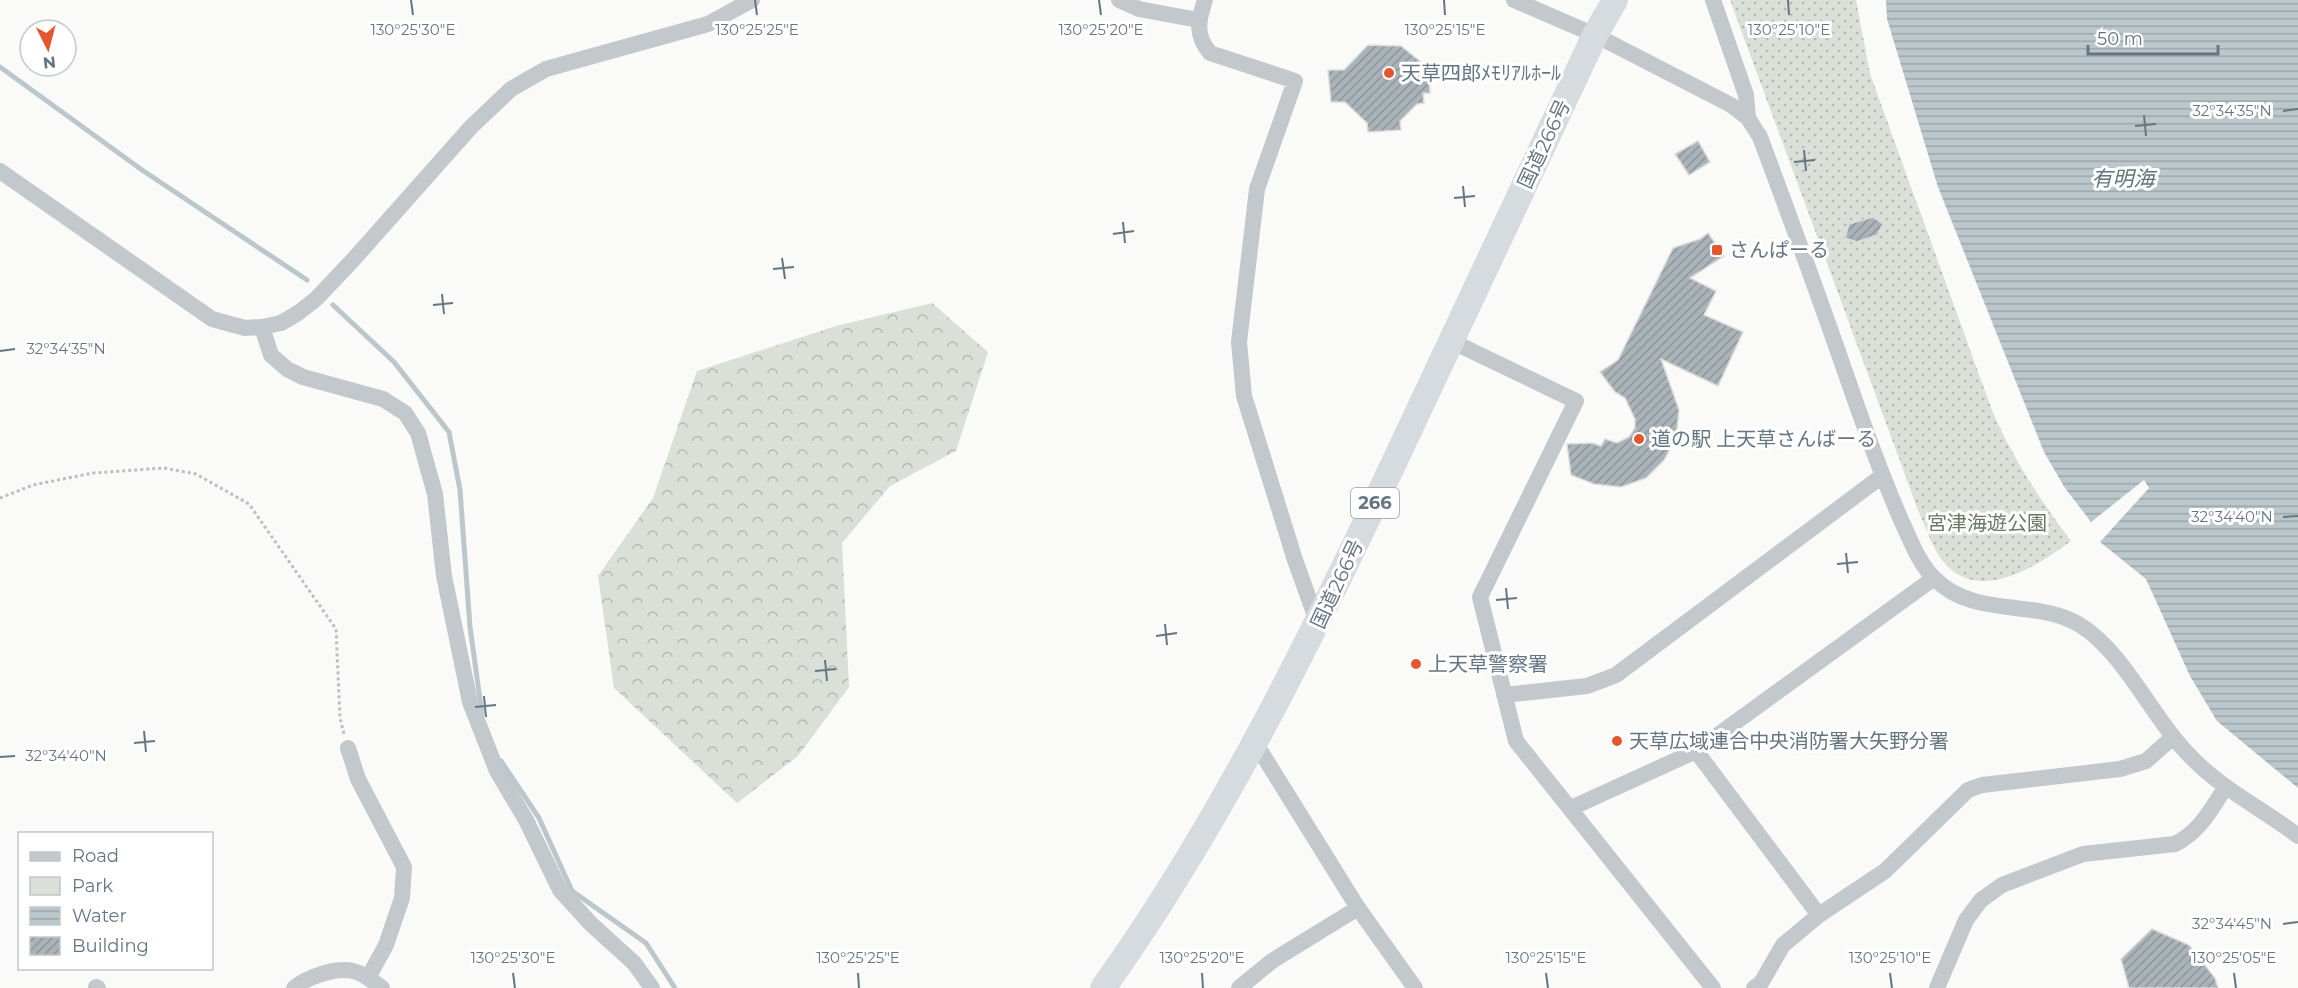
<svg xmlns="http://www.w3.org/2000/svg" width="2298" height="988" font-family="Montserrat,'Noto Sans JP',sans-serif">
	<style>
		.green { fill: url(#green-dots) }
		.forest { fill: url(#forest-crowns) }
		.water { fill: url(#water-rules) }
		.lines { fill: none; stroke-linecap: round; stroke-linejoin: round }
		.stream { stroke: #bbc7cb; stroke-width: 5 }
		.building { fill: url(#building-hatch); stroke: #dcdcda; stroke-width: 1.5 }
		.path { stroke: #bbbfc2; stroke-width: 3; stroke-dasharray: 3 3; stroke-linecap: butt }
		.minor { stroke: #c3c8cc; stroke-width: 16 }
		.highway { stroke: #d6dbdf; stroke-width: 26 }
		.ticks { fill: none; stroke: #657683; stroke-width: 2 }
		.poi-dot { fill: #e4572e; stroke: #fff; stroke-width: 2 }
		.labels { text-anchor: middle; stroke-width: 6; stroke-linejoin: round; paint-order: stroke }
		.shield { fill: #fff; stroke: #939fa8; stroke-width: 1.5 }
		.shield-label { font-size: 18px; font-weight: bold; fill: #657683 }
		.poi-label { font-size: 20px; fill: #657683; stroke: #fff; text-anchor: start }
		.street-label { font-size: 20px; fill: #657683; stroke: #fff }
		.park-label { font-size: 20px; fill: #687a64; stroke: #fff }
		.water-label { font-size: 21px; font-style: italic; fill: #60757c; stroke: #fff }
		.ticks-label { font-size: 15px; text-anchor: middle; fill: #657683; stroke: #fff; stroke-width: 6; stroke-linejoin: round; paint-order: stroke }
	</style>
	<defs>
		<pattern id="green-dots" width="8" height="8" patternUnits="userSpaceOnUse" patternTransform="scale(1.5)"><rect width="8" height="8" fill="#dadfd7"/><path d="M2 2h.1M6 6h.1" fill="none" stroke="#b4b9b4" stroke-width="1.8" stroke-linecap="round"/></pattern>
		<pattern id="forest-crowns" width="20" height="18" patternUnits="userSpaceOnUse" patternTransform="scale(1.5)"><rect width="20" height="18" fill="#dadfd7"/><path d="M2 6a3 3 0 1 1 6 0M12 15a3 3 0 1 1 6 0" fill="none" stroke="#b4b9b4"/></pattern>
		<pattern id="water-rules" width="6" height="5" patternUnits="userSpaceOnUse" patternTransform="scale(1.5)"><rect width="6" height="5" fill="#bbc7cb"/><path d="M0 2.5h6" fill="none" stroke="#9ca6aa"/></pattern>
		<pattern id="building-hatch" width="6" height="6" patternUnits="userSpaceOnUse" patternTransform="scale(1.5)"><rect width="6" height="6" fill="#aab3b9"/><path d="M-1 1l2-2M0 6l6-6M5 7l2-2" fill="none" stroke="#8e969c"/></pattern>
	</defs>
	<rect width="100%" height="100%" fill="#fafaf8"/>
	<path class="green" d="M1730,0H1856L1870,74L1993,413C2014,460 2040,500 2071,541C2037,566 1978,606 1942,560C1932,547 1925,525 1918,510Z"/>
	<path class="forest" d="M932,303L988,352L956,451L890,486L842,543L849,687L798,756L737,803L614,688L598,576L653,498L697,371L836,326Z"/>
	<path class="water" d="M1886,0H2298V788L2217,721L2190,676L2146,579L2100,542L2149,488L2144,480L2091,522L2065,488L2044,452L1938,187L1887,19Z"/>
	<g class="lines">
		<path class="stream" d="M0,67L142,170L307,280
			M333,305L394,362L449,432L460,490L470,627L482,714
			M501,761L539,818L572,891L646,943L675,988"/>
	</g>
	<path class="building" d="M1368,45L1401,46L1421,62V67L1429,76L1430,93H1423L1424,103L1417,104L1400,121L1401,130L1368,132L1367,123L1345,102H1331L1328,70H1344Z
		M1698,141L1710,162L1689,175L1675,154Z
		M1873,217L1883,224L1877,235L1857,242L1845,238L1849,224Z
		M1708,233L1724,256L1690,278L1716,291L1704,315L1743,332L1718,386L1661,359L1679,410L1676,438L1664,460L1646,478L1621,487L1594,484L1571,475L1567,444L1592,443L1601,446L1605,439L1617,443L1629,437L1635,428V419L1625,398L1615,392L1600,372L1618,360L1673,248L1700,239Z
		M2152,929L2189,945L2215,978L2218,988H2129L2121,959Z"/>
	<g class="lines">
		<path class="path" d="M0,498L33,485L93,473L164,468L196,474L249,504L336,629L340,718L344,734"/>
		<path class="minor" d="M1119,0L1139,9L1198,20
			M1205,0C1198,21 1195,35 1210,53L1295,81L1257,189L1239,342L1244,396L1295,560L1318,624
			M1514,0L1595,35L1731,105L1748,118L1760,137C1791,220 1821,302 1850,386C1866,432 1882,477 1902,522C1911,541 1919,564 1935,579C1975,619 2036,598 2080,625C2125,653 2153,720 2192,758C2223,790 2263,809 2298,836
			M1713,0L1746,95L1748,118
			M0,171L212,319L245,328L262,327L281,323L298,313L316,299L352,261L471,127L511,89L546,69L708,24L752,0
			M262,327L271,355L287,369L303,377L383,399L405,413L418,433L435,494L444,576L470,702L497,771L526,820L560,890L591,924L634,963L652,988
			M1451,341L1576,401L1480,597L1516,741L1713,988
			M1504,695L1587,686L1616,675L1882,476
			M1256,744L1358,908L1415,988
			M348,748L358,779L404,867L402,898L386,945L368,978
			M1696,751L1819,915
			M1571,808L1696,751L1934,578
			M96,987L98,988
			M294,988C307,977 336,967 353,971C363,973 374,982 382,988
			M1239,988L1272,961L1358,908
			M1754,988L1761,983L1783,945L1819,915L1885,871L1968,790L1982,785L2120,769L2146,761L2173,737
			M1937,988L1966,920L1981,900L2002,885L2083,854L2175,844C2199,832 2211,810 2225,788"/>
		<path class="highway" d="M1103,988C1223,820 1313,635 1400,450C1465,311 1530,173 1595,35L1615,0"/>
	</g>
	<path class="ticks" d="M411,0L413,15M755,0L757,15M1099,0L1101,15M1444,0L1445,15M1788,0L1789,15M2283,111L2298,109M2144,115L2146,136M2135,126L2156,124M1804,150L1806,171M1794,162L1815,160M1463,186L1465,207M1454,198L1475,196M1123,222L1125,243M1113,234L1134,231M782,258L785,279M773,269L794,267M442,294L444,314M433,305L453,303M0,351L15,349M2283,517L2298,516M1846,553L1848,573M1837,564L1858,562M1506,588L1508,609M1496,600L1517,598M1165,624L1167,645M1156,636L1177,633M825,660L827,681M815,671L836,669M484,696L486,717M475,707L496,705M144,731L146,752M134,743L155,741M0,757L15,756M2283,924L2298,922M513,973L515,988M858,973L859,988M1202,973L1203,988M1546,973L1548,988M1890,973L1892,988M2234,973L2236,988"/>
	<g class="poi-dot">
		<circle cx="1389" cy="73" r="6"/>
		<rect x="1711" y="244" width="12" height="12" rx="3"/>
		<circle cx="1639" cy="439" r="6"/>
		<circle cx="1416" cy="664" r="6"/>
		<circle cx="1617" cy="741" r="6"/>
	</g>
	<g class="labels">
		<rect class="shield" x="1351" y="488" width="48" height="30" rx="4.5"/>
		<g class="shield-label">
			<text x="1375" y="509">266</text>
		</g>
		<g class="poi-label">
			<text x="1401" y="80">天草四郎ﾒﾓﾘｱﾙﾎｰﾙ</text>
			<text x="1729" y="257">さんぱーる</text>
			<text x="1651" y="446">道の駅 上天草さんばーる</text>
			<text x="1428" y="671">上天草警察署</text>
			<text x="1629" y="748">天草広域連合中央消防署大矢野分署</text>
		</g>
		<g class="street-label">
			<text transform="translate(1544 144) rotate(-65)" y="7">国道266号</text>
			<text transform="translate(1337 584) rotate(-65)" y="7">国道266号</text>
		</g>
		<g class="park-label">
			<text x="1987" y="530">宮津海遊公園</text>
		</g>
		<g class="water-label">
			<text x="2123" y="186">有明海</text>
		</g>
	</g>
	<g class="ticks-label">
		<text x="413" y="35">130°25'30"E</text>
		<text x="757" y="35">130°25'25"E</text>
		<text x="1101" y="35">130°25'20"E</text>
		<text x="1445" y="35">130°25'15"E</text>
		<text x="1789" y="35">130°25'10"E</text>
		<text x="2232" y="116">32°34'35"N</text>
		<text x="66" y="354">32°34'35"N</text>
		<text x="2232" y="522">32°34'40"N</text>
		<text x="66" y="761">32°34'40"N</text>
		<text x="2232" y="929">32°34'45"N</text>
		<text x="513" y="963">130°25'30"E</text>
		<text x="858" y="963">130°25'25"E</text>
		<text x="1202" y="963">130°25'20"E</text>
		<text x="1546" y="963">130°25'15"E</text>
		<text x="1890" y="963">130°25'10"E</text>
		<text x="2234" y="963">130°25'05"E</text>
	</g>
	<rect x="18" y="832" width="195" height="138" fill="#ffffff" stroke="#c1c8cd" stroke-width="1.5"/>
	<rect x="30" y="852" width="30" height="9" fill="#c3c8cc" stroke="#c1c8cd" stroke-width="1.5"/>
	<text x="72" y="862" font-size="18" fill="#657683">Road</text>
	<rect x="30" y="877" width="30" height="18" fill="#dadfd7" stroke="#c1c8cd" stroke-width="1.5"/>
	<text x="72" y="892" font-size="18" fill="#657683">Park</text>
	<rect x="30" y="907" width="30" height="18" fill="url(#water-rules)" stroke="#c1c8cd" stroke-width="1.5"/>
	<text x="72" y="922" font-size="18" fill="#657683">Water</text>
	<rect x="30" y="937" width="30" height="18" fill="url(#building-hatch)" stroke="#c1c8cd" stroke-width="1.5"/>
	<text x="72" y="952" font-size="18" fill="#657683">Building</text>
	<g transform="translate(48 48) rotate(174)"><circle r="28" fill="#ffffff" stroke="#c1c8cd" stroke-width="1.5"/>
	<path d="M0-4.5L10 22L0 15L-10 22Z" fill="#e4572e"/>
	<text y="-9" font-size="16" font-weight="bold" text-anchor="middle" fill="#657683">N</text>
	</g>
	<path d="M2088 45v9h130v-9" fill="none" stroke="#657683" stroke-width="3"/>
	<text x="2097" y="45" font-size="18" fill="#657683" stroke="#ffffff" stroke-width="4.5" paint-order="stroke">50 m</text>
</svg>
